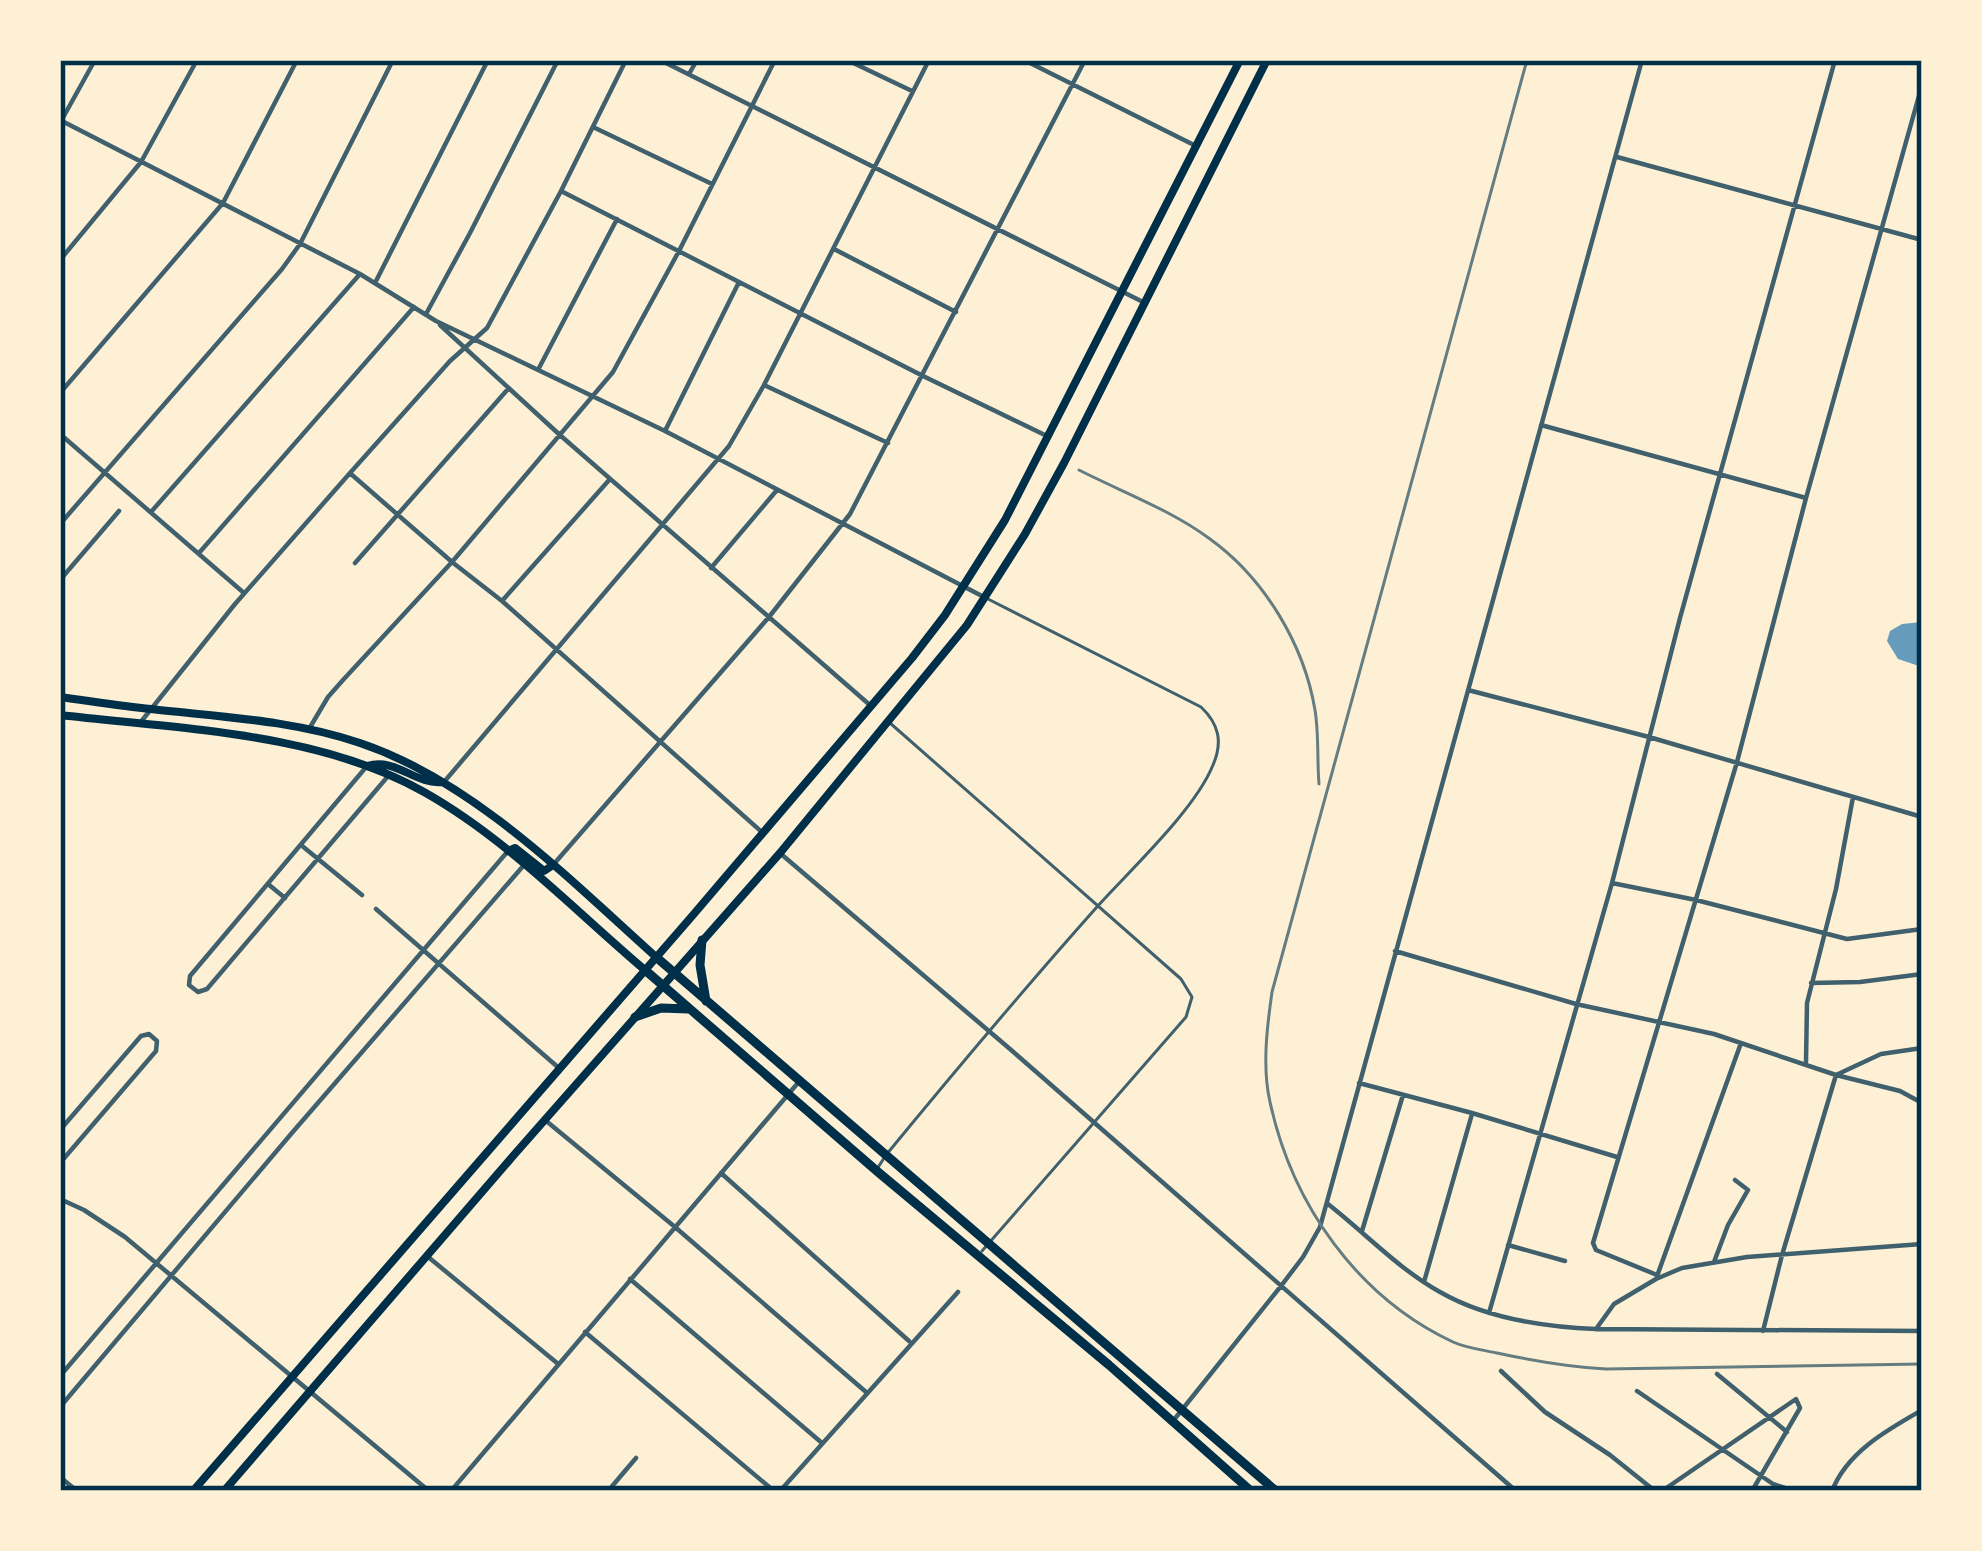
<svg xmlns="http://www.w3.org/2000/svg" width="1982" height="1551" font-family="'DM Sans',sans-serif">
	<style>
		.water { fill: #669bbc }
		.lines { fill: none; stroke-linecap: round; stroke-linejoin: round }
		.service { stroke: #3f606c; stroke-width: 3 }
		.minor { stroke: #3f606c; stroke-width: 4.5 }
		.primary { stroke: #003049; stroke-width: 8 }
		.trunk { stroke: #003049; stroke-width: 9 }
		.rail { stroke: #657d81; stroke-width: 3 }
		.neatline { fill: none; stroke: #003049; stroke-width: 4.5 }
	</style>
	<rect width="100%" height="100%" fill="#fdf0d5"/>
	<path class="water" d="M1922,622V667L1898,659L1887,641L1890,631L1902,624Z"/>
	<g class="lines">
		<path class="service" d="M890,723L1181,979L1192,997L1186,1017L982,1251
			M877,1169L886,1155C955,1071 1024,989 1096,908C1130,870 1195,810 1213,765C1223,742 1219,724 1201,707L988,599"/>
		<path class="minor" d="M660,60L1143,302
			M847,60L912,91
			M1024,60L1196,146
			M689,74L697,60
			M60,120L360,274L436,321L665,431L982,596
			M60,123L95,60
			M593,127L712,184
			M1617,157L1922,240
			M561,191L923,376L1049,437
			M834,249L956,312
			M60,260L141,162L197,60
			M375,283L488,60
			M426,314L470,233L558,60
			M440,325L561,436L871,706
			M539,368L617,219
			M764,385L888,443
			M60,393L223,203L297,60
			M1541,425L1806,498
			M665,431L739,282
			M60,434L244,593
			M351,474L452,562L502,601L763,833
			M151,512L360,274
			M60,524L282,269L300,244L393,60
			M199,553L414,307
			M355,563L508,389
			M711,568L777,490
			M60,580L119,511
			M502,601L610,479
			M1468,690L1649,737L1922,817
			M140,723L235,604L350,473L450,361L487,328L561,191L626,60
			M309,729L328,697L343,680L452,562L613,372L679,251L775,60
			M367,766L190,976L189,985L198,992L207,989L389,775
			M444,782L729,446L764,385L929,60
			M301,845L362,895
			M781,854L1010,1049L1516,1491
			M553,865L769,617L850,514L1085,60
			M1612,883L1696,900L1847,939L1922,929
			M268,884L285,898
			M376,909L560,1069
			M1395,951L1576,1004L1714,1034L1836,1075L1900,1091L1922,1103
			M1811,983L1860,982L1922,974
			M1806,1062L1807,1003L1836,889L1853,797
			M1359,1083L1472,1113L1617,1157
			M545,1120L675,1227L866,1392
			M60,1130L141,1036L149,1034L157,1041L156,1051L60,1163
			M721,1173L909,1341
			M60,1199L84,1210L125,1237L429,1491
			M1328,1204C1365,1233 1400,1270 1440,1292C1487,1319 1544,1327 1596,1329L1922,1331
			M1362,1231L1403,1095
			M1508,1245L1565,1261
			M427,1256L557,1363
			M1714,1262L1728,1225L1748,1190L1735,1180
			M1657,1275L1596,1250L1593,1243L1737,762L1806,498L1922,85
			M630,1279L822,1443
			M1656,1279L1682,1268L1747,1257L1922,1244
			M1424,1282L1472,1114
			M1489,1313L1612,883L1680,618L1835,60
			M1596,1329L1614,1304L1656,1279L1741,1043
			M1763,1331L1782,1255L1836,1075L1881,1054L1922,1048
			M585,1332L774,1491
			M1501,1371L1545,1412L1610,1455L1655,1491
			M1717,1374L1787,1432
			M60,1376L508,851
			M1637,1391L1773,1484L1794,1491
			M60,1407L291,1134L524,865
			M1173,1421L1281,1286L1303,1257L1320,1227L1642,60
			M60,1477L77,1491
			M451,1491L797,1084
			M608,1491L636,1458
			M780,1491L958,1292
			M1662,1491L1796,1399L1800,1408L1752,1491
			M1832,1491C1847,1452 1887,1430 1922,1410"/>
		<path class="primary" d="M60,697C90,701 121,706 151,709C221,717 292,720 360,743C473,781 568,878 656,957
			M60,715C179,729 318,732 424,792C506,838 573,909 645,970
			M367,766C396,757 415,785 442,782
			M508,851L515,848L544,871L553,865
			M193,1491L693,915L912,658L945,615L1005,520L1240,60
			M224,1491L513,1156L780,853L967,625L1025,534L1064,463L1267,60"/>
		<path class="trunk" d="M702,940L700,965L706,1001
			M656,957L1276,1491
			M645,970L878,1172L1109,1365L1251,1491
			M635,1017L661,1008L688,1009"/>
		<path class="rail" d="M1527,60L1272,992C1267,1027 1262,1067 1270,1102C1292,1204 1357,1297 1453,1342C1466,1348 1483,1350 1497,1353C1534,1361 1569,1367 1606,1369L1922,1364
			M1079,470C1122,492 1171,510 1210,539C1264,578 1304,644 1315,710C1319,734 1317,760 1319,784"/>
	</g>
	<rect width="1982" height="1551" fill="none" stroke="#fdf0d5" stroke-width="126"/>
	<rect x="63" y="63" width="1856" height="1425" class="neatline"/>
</svg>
